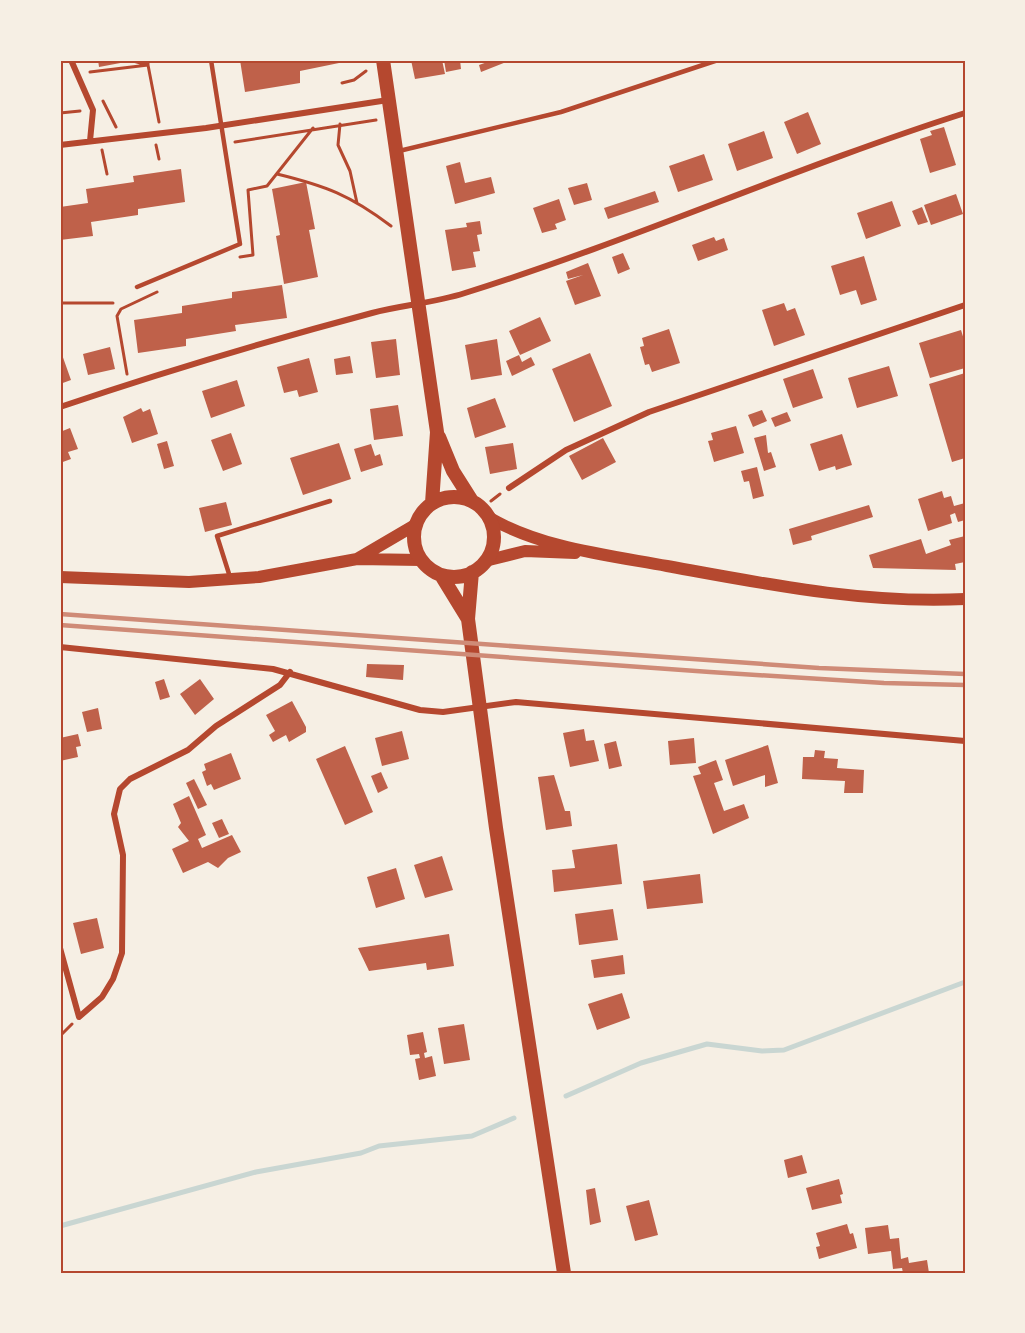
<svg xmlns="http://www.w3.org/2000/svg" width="1025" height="1333" font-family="'Archivo Narrow',sans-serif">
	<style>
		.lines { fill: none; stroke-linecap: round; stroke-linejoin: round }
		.stream { stroke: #c9d6d2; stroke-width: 5 }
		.building { fill: #bf614a }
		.path { stroke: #b5482f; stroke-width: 3 }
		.service { stroke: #b5482f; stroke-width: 4.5 }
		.minor { stroke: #b5482f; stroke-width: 6 }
		.secondary { stroke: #b5482f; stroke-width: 12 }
		.primary { stroke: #b5482f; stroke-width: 14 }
		.rail { stroke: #cf8b77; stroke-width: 4.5 }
		.neatline { fill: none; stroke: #b5482f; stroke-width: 2 }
	</style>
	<rect width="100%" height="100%" fill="#f6efe4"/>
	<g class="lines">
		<path class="stream" d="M566,1096L641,1063L707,1044L762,1051L784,1050L965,982
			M60,1226L256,1172L361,1153L379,1146L472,1136L514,1118"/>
	</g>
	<path class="building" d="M98,60H131V61L99,67Z
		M240,60H339V63L300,71V83L245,92Z
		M411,60H442L445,74L415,79Z
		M444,60H460L461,69L446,72Z
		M493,60H511L481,72L479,65Z
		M808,112L821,144L797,154L784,122Z
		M944,127L956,165L930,173L920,139L932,135L930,131Z
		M764,131L773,158L737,171L728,144Z
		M704,154L713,180L678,192L669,166Z
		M460,162L465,183L491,177L495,193L455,204L446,166Z
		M181,169L185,202L138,209V215L91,222L93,236L60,240V207L88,203L86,189L134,182L133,176Z
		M306,182L315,229L309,230L318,277L284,284L276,236L280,235L272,189Z
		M587,183L592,200L574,205L568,188Z
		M655,191L659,202L608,219L604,208Z
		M956,194L963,214L931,225L924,205Z
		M559,199L566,220L555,224L557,229L542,233L533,208Z
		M892,201L901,226L866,239L857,213Z
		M922,207L928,222L918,225L912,211Z
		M480,221L482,234L477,235L480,251L473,252L476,267L452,271L445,230L467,227L466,223Z
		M714,237L716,241L724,238L728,250L698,261L692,245Z
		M623,253L630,269L618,274L612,257Z
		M864,256L877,300L861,305L856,290L840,295L831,266Z
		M588,263L601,296L575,305L566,281L583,275L568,279L566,272Z
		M282,285L287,318L235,325L236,331L186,339V346L138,353L134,320L182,313V306L232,298V292Z
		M784,303L787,311L795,308L805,335L774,346L762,310Z
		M540,317L551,341L520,355L509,331Z
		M669,329L680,363L652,372L649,364L645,365L640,347L644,346L642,338Z
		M961,330L965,343V368L930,378L919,343Z
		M396,339L400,375L376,378L371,342Z
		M497,339L502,375L471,380L465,345Z
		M110,347L115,369L88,375L83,354Z
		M60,349L71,380L60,384Z
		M590,353L612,406L574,422L552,369Z
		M519,355L522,362L531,357L535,365L512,376L506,361Z
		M350,356L353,373L336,375L334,359Z
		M309,358L318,392L299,397L297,390L284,393L277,367Z
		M889,366L898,396L857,408L848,378Z
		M813,369L823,398L793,408L783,379Z
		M965,373V458L952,462L929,384Z
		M237,380L245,406L211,418L202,391Z
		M495,398L506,427L475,438L467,408Z
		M398,405L403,436L374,440L370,409Z
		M141,408L143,412L150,409L158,434L132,443L123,417Z
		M762,410L767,421L753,427L748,415Z
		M787,412L791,421L775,427L771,418Z
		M736,426L744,453L714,462L708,441L713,440L711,433Z
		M70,428L78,449L68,452L71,459L60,463V432Z
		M231,433L242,464L223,471L211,440Z
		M842,434L852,465L836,470L835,466L819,471L810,444Z
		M766,435L768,453L771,452L776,467L764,471L754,438Z
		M603,438L616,462L582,480L569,456Z
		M167,441L174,466L164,469L157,444Z
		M339,443L351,479L303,495L290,458Z
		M513,443L517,469L490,474L485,447Z
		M371,444L375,456L380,454L383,465L361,472L354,449Z
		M757,467L764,496L753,499L749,481L744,482L741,471Z
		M942,491L944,498L951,496L954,506L965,503V520L958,522L955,513L950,515L952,523L928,531L918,499Z
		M226,502L232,525L205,532L199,508Z
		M869,505L873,517L811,536L812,540L793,545L789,529Z
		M965,536V562L955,564L956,570L873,568L869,555L921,539L926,554L951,545L949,540Z
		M367,664L404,665L403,680L366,677Z
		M164,679L170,697L160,700L155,682Z
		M200,679L214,699L195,715L180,694Z
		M292,701L306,727V732L289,742L286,735L273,742L269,735L275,731L266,715Z
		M98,708L102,729L87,732L82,712Z
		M584,729L586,741L594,740L599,761L570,767L563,733Z
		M402,731L409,759L382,766L375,738Z
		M78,734L81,746L76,747L78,757L60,761V738Z
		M694,738L696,763L670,765L668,741Z
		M616,741L622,766L609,769L604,744Z
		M768,745L778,783L765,787V775L733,786L725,760Z
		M345,746L373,812L345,825L316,759Z
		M815,750L825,751L824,758L838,759L837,768L864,770L863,793H844L845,781L802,779L803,757H814Z
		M231,753L241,779L214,790L211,784L207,786L202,772L206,770L204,764Z
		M716,760L723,780L714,783L724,811L744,804L749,818L713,834L693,776L701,774L698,767Z
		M381,772L388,788L378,793L371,776Z
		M554,775L565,811H570L572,826L546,830L538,777Z
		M194,779L207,805L198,809L186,783Z
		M189,796L206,835L198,839L202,848L232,835L241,852L228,858L218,868L208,862L183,873L172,849L189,841L178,827L181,823L173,804Z
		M222,819L229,834L219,838L212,823Z
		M617,844L622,884L554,892L552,870L575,868L572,850Z
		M442,856L453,890L425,898L414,865Z
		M396,868L405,899L376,908L367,877Z
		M700,874L703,903L647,909L643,881Z
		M613,909L618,940L579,945L575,914Z
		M97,918L104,948L81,954L73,923Z
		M449,934L454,966L427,970L426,963L369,971L358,948Z
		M623,955L625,974L594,978L591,960Z
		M622,993L630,1018L597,1030L588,1004Z
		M464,1024L470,1060L444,1064L438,1028Z
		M423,1032L427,1052L424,1053L425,1058L432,1056L436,1076L419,1080L415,1059L420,1058L419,1054L410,1055L407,1035Z
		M802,1155L807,1173L788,1178L784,1160Z
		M839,1179L843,1194L840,1195L842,1203L812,1210L806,1188Z
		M595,1188L601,1222L590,1225L586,1190Z
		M649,1200L658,1235L635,1241L626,1206Z
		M847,1224L850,1234L853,1233L857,1248L819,1259L816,1247L820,1246L816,1233Z
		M888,1225L890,1239L899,1238L901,1259L908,1257L909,1263L927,1260L929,1273H903L902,1268L893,1269L891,1251L868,1254L865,1228Z"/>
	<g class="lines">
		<path class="path" d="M133,61L148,65L159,122
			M90,72L148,65V60
			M342,83L354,80L366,71
			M103,101L116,127
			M60,113L80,111
			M340,124L338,145L350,171L357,203
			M235,142L376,120
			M156,145L159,159
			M102,150L107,174
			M277,174C326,186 350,195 391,226
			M240,257L253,255L248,190L267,186L313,128
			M60,303H113
			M127,374L117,316L121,309L157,292
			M491,501L500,494
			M60,1036L72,1024"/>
		<path class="service" d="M399,151L561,112L718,60
			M137,287L240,244L211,60
			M230,577L217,536L330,501"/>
		<path class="minor" d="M71,60L93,110L90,141
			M60,145L206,128L388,100
			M60,407C163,372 267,341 372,313C402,305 434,303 465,293C634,240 796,167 965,113
			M509,488L566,450L649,412L965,305
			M60,647L273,669L420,710L443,712L516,702L965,741
			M60,948L79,1017L102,997L113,979L122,953L123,855L114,814L120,789L130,779L188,750L216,726L280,685L290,672"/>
		<path class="secondary" d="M488,517C541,548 607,555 667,566C766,584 864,604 965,599
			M357,559L415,525
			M485,561L525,551L575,553
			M60,577L189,582L259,577L357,559L421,560"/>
		<path class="primary" d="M383,60L437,432L432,503
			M439,437L453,471L472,501
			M414 537a40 40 0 1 1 80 0a40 40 0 1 1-80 0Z
			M472,572L468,619L496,828L564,1273
			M441,575L468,619"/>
		<path class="rail" d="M60,614L819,668L965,674
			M60,625L710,672L884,683L965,685"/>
	</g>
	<rect width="1025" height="1333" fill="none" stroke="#f6efe4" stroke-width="123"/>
	<rect x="62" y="62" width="902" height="1210" class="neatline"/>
</svg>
